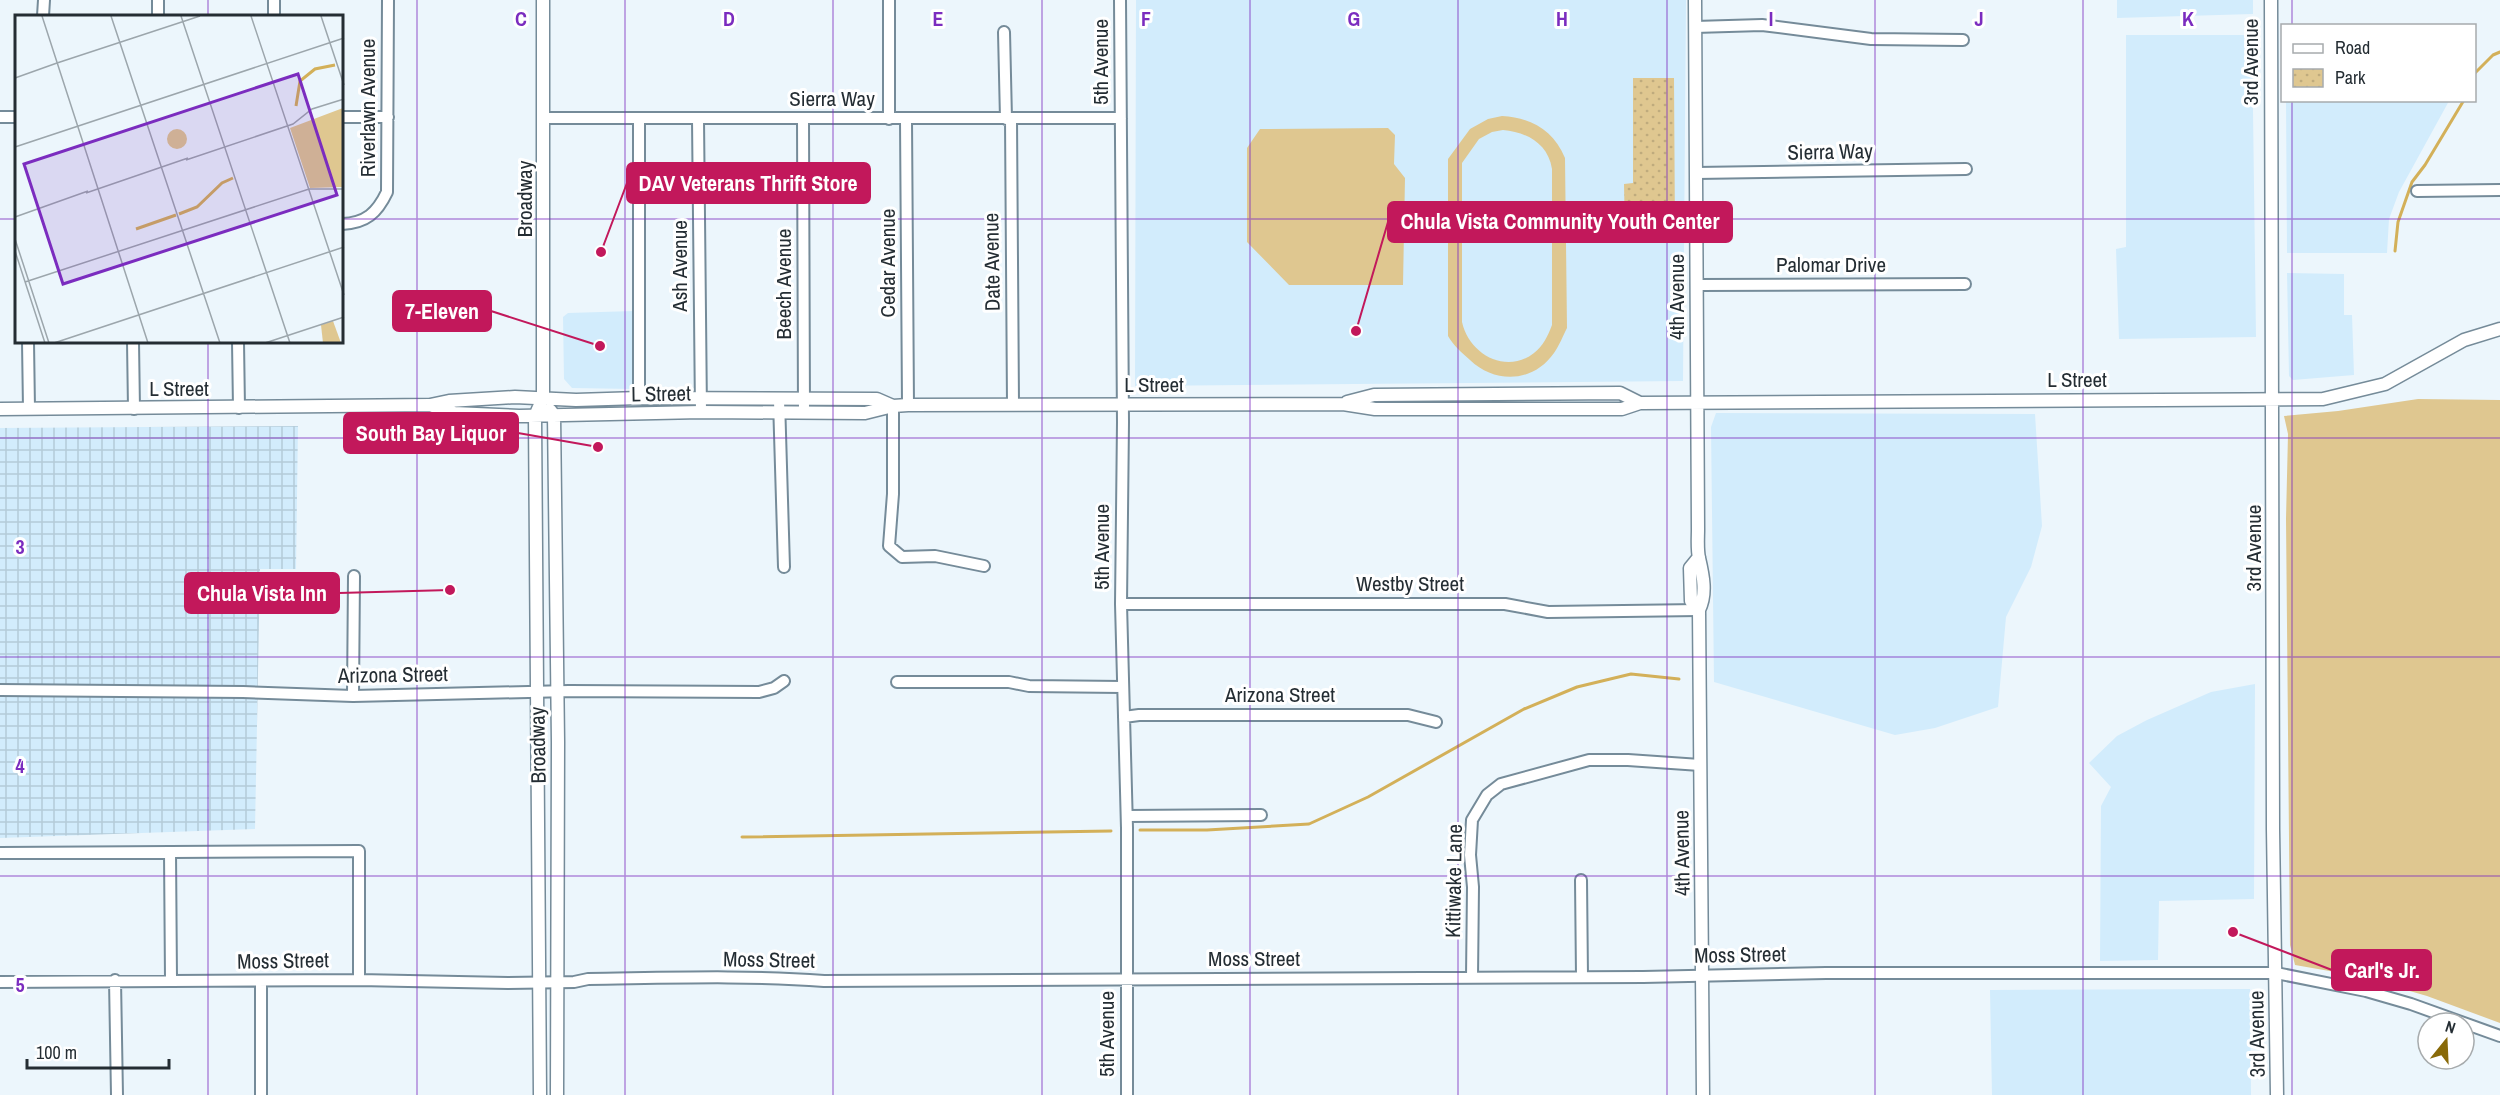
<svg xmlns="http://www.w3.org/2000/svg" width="2500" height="1095" font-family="'Archivo Narrow',sans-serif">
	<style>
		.built { fill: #d2ecfc }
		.industrial { fill: url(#industrial-grid) }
		.grass { fill: #dfc790; fill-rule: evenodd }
		.park { fill: url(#park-dots) }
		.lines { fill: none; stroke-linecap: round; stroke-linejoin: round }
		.stream { stroke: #d3b059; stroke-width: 3 }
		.minor-casing { stroke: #758b99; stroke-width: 14 }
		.major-casing { stroke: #758b99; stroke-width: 15 }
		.minor { stroke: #fff; stroke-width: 10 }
		.major { stroke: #fff; stroke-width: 12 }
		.grid { fill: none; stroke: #7b2cbf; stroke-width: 1.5; stroke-opacity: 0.55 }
		.labels { text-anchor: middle; stroke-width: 6; stroke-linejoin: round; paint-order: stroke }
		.street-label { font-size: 21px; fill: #242d33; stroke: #fff }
		.inset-river { fill: none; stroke: #d3b059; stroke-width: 3 }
		.inset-road { fill: none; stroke: #9ca6ac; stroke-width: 1.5 }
		.view { fill: #7b2cbf; fill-opacity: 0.15; stroke: #7b2cbf; stroke-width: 3 }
		.inset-edge { fill: none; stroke: #242d33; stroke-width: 3 }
		.grid-label { font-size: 20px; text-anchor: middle; font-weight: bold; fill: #7b2cbf; stroke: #fff; stroke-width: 6; stroke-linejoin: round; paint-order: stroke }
		.leader { fill: none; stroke: #c2185b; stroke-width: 2 }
		.callout-dot { fill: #c2185b; stroke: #fff; stroke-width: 2 }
		.callout { fill: #c2185b; stroke: #c2185b; stroke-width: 2 }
		.callout-label { font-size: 22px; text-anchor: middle; font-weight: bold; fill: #fff }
	</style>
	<defs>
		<pattern id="industrial-grid" width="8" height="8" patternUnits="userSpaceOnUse" patternTransform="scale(1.5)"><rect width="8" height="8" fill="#d2ecfc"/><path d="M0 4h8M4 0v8" fill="none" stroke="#b4cbd8"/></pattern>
		<pattern id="park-dots" width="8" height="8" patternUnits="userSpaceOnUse" patternTransform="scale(1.5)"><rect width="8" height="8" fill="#dfc790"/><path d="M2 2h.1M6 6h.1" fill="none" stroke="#bfab7d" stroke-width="1.8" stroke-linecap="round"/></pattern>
	</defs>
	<rect width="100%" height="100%" fill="#ecf6fc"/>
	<path class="built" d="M1136,0H1686L1683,381L1135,386Z
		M2117,0H2253V14L2117,18Z
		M2126,35H2252L2256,337L2119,339L2116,249L2126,247Z
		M2286,101H2449L2399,192L2389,219L2387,253H2287Z
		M2287,273L2344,274V315H2352L2354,375L2293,380L2289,376Z
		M634,311L633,389L572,388L564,379L563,317L568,313Z
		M1716,413L2035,414L2042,526L2031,567L2006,617L1998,707L1935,728L1895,735L1714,682L1711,427Z
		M2255,684L2254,899L2159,901L2158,960L2100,961L2101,806L2111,787L2089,763L2117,736L2147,720L2211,692Z
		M2250,989L2251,1095H1992L1990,990Z"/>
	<path class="industrial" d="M298,426L296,569H260L255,829L0,838V428Z"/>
	<path class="grass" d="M1502,116C1532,118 1553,130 1565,158L1567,328C1563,336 1559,346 1554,353C1533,383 1495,384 1470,360C1462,353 1453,345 1448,336V159L1470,129L1488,119ZM1503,130C1526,132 1548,143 1552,169V325C1548,336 1543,346 1534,353C1506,375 1469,354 1462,322V163L1479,139L1492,132Z
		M1388,128L1395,135L1394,164L1405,178L1403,285H1289L1247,242V148L1260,129Z
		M2418,399L2500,400V1023L2427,996L2358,976L2295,965L2290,945L2286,519L2288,434L2284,416L2338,411Z"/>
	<path class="park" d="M1633,78H1674L1675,235L1625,236L1624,184L1633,183Z"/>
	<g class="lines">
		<path class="stream" d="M2474,74L2493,55L2500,52
			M2395,251L2398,222L2412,182L2425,165L2464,100
			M1140,830H1207L1309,824L1368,797L1524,709L1577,687L1631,674L1679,679
			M742,837L1111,831"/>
		<g class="minor-casing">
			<path id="minor" d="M274,0V16
				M1120,0L1123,422L1121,604L1127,828V1095
				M43,16L44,0
				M158,16V0
				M1695,27L1762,25L1871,39L1963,40
				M1004,32L1006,119
				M0,117H16
				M342,117H388
				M544,118C736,118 928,119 1121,118
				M803,118L804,413
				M698,119L701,412
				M889,119V0
				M1011,119L1013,404
				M906,120L908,405
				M1696,173L1966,169
				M2417,191L2500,190
				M342,224C366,223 377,213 387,192L388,0
				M1697,285L1965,284
				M28,342L29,409
				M133,342L134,409
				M238,342L239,408
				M639,398V119
				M779,400L784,567
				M893,406V494L889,546L902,557L935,556L984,566
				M1121,604H1505L1548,612L1699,610
				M897,682H1009L1029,686L1122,687
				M0,690L243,692L353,696L569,691L759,692L774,688L784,681
				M353,696L354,576
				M1124,717L1139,715H1408L1436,722
				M1127,816L1261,815
				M170,852L171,980
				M0,853L359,851V980
				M1581,880L1582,977
				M1472,977L1473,887L1470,855L1472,820L1487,795L1501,784L1589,760H1628L1700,765
				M115,980L117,1095
				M261,981V1095
				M0,982L359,980L508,983L574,982L588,979C667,978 746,975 824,981L1643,977L1826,973H2276L2366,991L2411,1004L2500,1036"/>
		</g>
		<g class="major-casing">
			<path id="major" d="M1695,0L1698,529C1698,538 1697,549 1699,558C1703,575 1707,594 1699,610L1703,1095
				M2271,0L2273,829L2277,1095
				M1347,402L1374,395L1620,393L1640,403
				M430,405L454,413L519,416L701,412L865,413L893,406L908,405L1343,404L1375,409H1622L1640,403L2323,399L2385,384L2464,340L2500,329
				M0,409L430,405L449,401L515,397L576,400L639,398L877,399L893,406
				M550,410L554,415L558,742L557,1095
				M1699,610L1691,601L1690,568L1699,557
				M540,1095L535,416L543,398V0"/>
		</g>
		<use href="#minor" class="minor"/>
		<use href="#major" class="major"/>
	</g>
	<path class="grid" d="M208,0V16M417,0V1095M625,0V1095M833,0V1095M1042,0V1095M1250,0V1095M1458,0V1095M1667,0V1095M1875,0V1095M2083,0V1095M2292,0V26M2292,100V1095M0,219H16M342,219H2500M208,342V1095M0,438H2500M0,657H2500M0,876H2500"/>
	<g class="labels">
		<g class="street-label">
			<text transform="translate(1101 62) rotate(-90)" y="7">5th Avenue</text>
			<text transform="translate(2251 62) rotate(-90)" y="7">3rd Avenue</text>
			<text x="832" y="106">Sierra Way</text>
			<text transform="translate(368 108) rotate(-90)" y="7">Riverlawn Avenue</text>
			<text transform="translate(1830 152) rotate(-1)" y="7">Sierra Way</text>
			<text transform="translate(525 199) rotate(-90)" y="7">Broadway</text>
			<text transform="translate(992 262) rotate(-91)" y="7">Date Avenue</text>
			<text transform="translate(888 263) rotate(-90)" y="7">Cedar Avenue</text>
			<text x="1831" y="272">Palomar Drive</text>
			<text transform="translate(680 266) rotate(-90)" y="7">Ash Avenue</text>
			<text transform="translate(784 284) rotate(-90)" y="7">Beech Avenue</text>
			<text transform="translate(1677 297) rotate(-90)" y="7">4th Avenue</text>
			<text x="2077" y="387">L Street</text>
			<text x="1154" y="392">L Street</text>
			<text x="179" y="396">L Street</text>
			<text transform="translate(661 394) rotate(-1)" y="7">L Street</text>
			<text transform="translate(1102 547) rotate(-90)" y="7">5th Avenue</text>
			<text transform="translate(2254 548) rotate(-90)" y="7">3rd Avenue</text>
			<text x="1410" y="591">Westby Street</text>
			<text transform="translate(393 675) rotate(-1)" y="7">Arizona Street</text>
			<text x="1280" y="702">Arizona Street</text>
			<text transform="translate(538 745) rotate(-91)" y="7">Broadway</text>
			<text transform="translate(1682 853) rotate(-91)" y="7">4th Avenue</text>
			<text transform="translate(1454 881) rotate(-89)" y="7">Kittiwake Lane</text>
			<text transform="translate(1740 955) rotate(-1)" y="7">Moss Street</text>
			<text x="1254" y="966">Moss Street</text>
			<text transform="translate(769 960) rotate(1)" y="7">Moss Street</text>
			<text transform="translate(283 961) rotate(-1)" y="7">Moss Street</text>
			<text transform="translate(1107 1034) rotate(-90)" y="7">5th Avenue</text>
			<text transform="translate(2257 1034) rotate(-91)" y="7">3rd Avenue</text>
		</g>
	</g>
	<g transform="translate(15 15)">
		<rect width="328" height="328" fill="#ecf6fc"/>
		<path d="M328,93V172L295,173L275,113ZM152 124a10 10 0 1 1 20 0a10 10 0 1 1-20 0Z" fill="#dfc790"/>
		<path d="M318,306L326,328H308L306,310Z" fill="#dfc790"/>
		<path class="inset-river" d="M281,91L285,66L300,54L320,50M164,199L182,192L207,168L218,163M121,214L161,200"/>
		<path class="inset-road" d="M27,1L133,328M96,1L205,328M166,1L275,328M236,1L329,280M306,1L329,70M42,48L185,1M0,63L42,48M0,132L329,23M171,145L278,109L297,94L329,84M71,178L173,143M0,202L73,176M0,224L34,328M0,236L30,328M10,267L294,174H329M39,328L329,232M250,328L329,302"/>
		<path class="view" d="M283,59L322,180L48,269L9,149Z"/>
		<rect width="328" height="328" class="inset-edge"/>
	</g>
	<g class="grid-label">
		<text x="521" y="26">C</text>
		<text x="729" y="26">D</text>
		<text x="938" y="26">E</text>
		<text x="1146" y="26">F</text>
		<text x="1354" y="26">G</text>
		<text x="1562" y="26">H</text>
		<text x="1771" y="26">I</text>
		<text x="1979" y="26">J</text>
		<text x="2188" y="26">K</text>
		<text x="20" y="554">3</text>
		<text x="20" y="773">4</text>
		<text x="20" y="992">5</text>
	</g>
	<path class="leader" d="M601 252L627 183M1356 331L1388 222M600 346L491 311M598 447L518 433M450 590L339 593M2233 932L2332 970"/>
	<g class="callout-dot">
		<circle cx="601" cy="252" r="6"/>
		<circle cx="1356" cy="331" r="6"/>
		<circle cx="600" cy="346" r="6"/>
		<circle cx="598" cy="447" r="6"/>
		<circle cx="450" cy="590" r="6"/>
		<circle cx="2233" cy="932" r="6"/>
	</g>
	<g class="callout">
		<rect x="627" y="163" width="243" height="40" rx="6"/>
		<rect x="1388" y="202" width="344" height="40" rx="6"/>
		<rect x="393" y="291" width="98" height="40" rx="6"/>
		<rect x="344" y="413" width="174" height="40" rx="6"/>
		<rect x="185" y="573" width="154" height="40" rx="6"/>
		<rect x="2332" y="950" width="99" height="40" rx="6"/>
	</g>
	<g class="callout-label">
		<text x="748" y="191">DAV Veterans Thrift Store</text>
		<text x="1560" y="229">Chula Vista Community Youth Center</text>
		<text x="442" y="319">7-Eleven</text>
		<text x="431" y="441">South Bay Liquor</text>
		<text x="262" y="601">Chula Vista Inn</text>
		<text x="2382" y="978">Carl's Jr.</text>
	</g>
	<rect x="2281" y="24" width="195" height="78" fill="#ffffff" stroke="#a7abad" stroke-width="1.5"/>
	<rect x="2293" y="44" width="30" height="9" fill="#ffffff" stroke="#a7abad" stroke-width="1.5"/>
	<text x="2335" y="54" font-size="18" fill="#242d33">Road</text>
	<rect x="2293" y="69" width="30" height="18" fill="url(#park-dots)" stroke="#a7abad" stroke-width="1.5"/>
	<text x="2335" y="84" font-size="18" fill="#242d33">Park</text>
	<g transform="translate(2446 1041) rotate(18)"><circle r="28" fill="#ffffff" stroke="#a7abad" stroke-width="1.5"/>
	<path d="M0-4.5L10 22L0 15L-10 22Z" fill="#896a09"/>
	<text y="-9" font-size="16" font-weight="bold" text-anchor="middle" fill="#242d33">N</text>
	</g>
	<path d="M27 1059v9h142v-9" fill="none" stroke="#242d33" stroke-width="3"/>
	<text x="36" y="1059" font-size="18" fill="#242d33" stroke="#ffffff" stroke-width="4.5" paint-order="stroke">100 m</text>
</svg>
